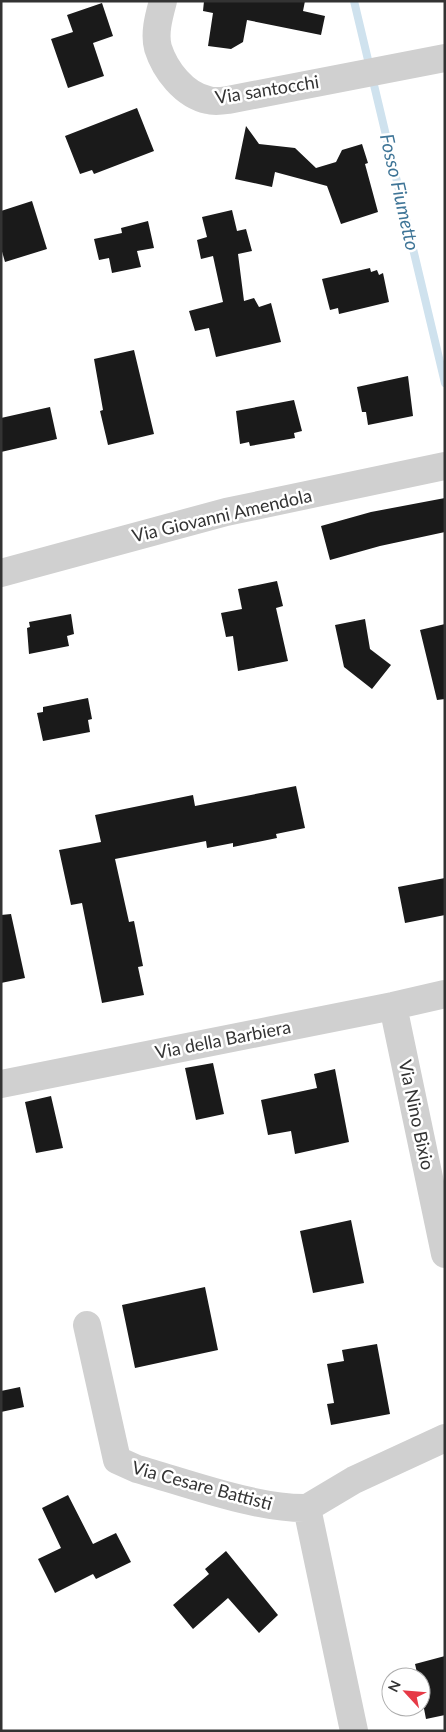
<svg xmlns="http://www.w3.org/2000/svg" width="446" height="1732" font-family="Lato,sans-serif">
	<style>
		.lines { fill: none; stroke-linecap: round; stroke-linejoin: round }
		.stream { stroke: #cfe2ee; stroke-width: 8 }
		.building { fill: #1a1a1a }
		.minor { stroke: #d0d0d0; stroke-width: 28 }
		.labels { text-anchor: middle; stroke-width: 5; stroke-linejoin: round; paint-order: stroke }
		.street-label { font-size: 18px; fill: #333; stroke: #fff }
		.water-label { font-size: 19px; font-style: italic; fill: #3f7597; stroke: #fff }
	</style>
	<rect width="100%" height="100%" fill="#fff"/>
	<g class="lines">
		<path class="stream" d="M354,1L445,383"/>
	</g>
	<path class="building" d="M204,1H305L303,11L325,16L321,35L247,20L243,42L231,49L208,46L213,13L203,11Z
		M102,3L113,36L93,43L104,76L68,88L51,39L73,32L67,15Z
		M137,108L154,151L94,174L92,170L80,174L65,136Z
		M246,126L259,144L295,148L316,168L336,162L342,150L362,144L368,163L365,164L378,212L341,224L327,186L275,172L272,187L235,179Z
		M32,201L47,249L5,262L1,248V211Z
		M232,210L237,231L246,229L252,251L238,254L244,301L254,298L259,307L271,303L281,342L216,357L209,328L195,331L189,311L223,302L213,256L201,259L197,240L207,237L202,217Z
		M148,221L154,248L137,251L141,267L112,273L109,258L99,260L94,239L122,233L121,228Z
		M370,268L371,272L377,270L379,275L383,273L389,302L339,314L338,308L330,310L322,279Z
		M134,350L154,434L108,445L100,411L103,410L94,359Z
		M408,376L413,416L368,425L366,412H362L357,387Z
		M294,400L302,431L294,433L295,438L250,446L249,442L240,444L236,411Z
		M50,407L57,439L1,452V418Z
		M445,498V532L380,546L330,560L321,526L371,512Z
		M277,581L283,606L276,608L288,661L238,671L233,636L226,637L221,613L242,609L238,589Z
		M71,614L74,634L67,636L69,646L29,654L27,628L30,627L29,622Z
		M365,619L370,649L391,665L372,689L344,667L335,625Z
		M445,624V699L437,700L420,630Z
		M88,698L92,719L88,720L90,732L43,741L37,713L43,712V707Z
		M296,786L305,828L276,834L277,838L233,847V843L207,848L206,841L115,859L129,922L134,921L143,966L138,967L144,995L102,1003L82,903L71,905L59,850L101,842L95,815L193,795L195,806Z
		M445,878V915L405,923L398,887Z
		M11,914L25,978L1,983V915Z
		M213,1063L224,1114L196,1120L185,1068Z
		M335,1069L349,1142L295,1154L291,1131L268,1135L261,1100L317,1088L314,1074Z
		M51,1096L63,1148L36,1153L25,1102Z
		M351,1220L364,1283L313,1293L300,1231Z
		M205,1287L218,1350L135,1368L122,1305Z
		M377,1344L390,1414L331,1425L327,1404L334,1403L327,1364L344,1361L342,1350Z
		M20,1387L24,1407L1,1412V1391Z
		M68,1495L93,1544L116,1533L131,1562L96,1579L93,1574L55,1593L38,1559L61,1548L42,1508Z
		M226,1551L278,1615L259,1633L228,1598L193,1629L173,1605L209,1574L205,1569Z
		M445,1656V1715L426,1719L421,1693V1677H418L415,1664Z"/>
	<g class="lines">
		<path class="minor" d="M163,1C159,16 154,33 158,48C165,70 184,95 208,100C214,102 221,101 228,100L445,58
			M1,573L226,512L445,466
			M393,1006L445,1254
			M1,1084L393,1006L445,994
			M87,1325L117,1460L137,1469C187,1483 256,1509 307,1508
			M354,1731L307,1508L354,1480L445,1438"/>
	</g>
	<g class="labels">
		<g class="street-label">
			<text transform="translate(267 90) rotate(-9)" y="6">Via santocchi</text>
			<text transform="translate(222 516) rotate(-13)" y="6">Via Giovanni Amendola</text>
			<text transform="translate(223 1040) rotate(-11)" y="6">Via della Barbiera</text>
			<text transform="translate(416 1115) rotate(78)" y="6">Via Nino Bixio</text>
			<text transform="translate(202 1486) rotate(15)" y="6">Via Cesare Battisti</text>
		</g>
		<g class="water-label">
			<text transform="translate(400 192) rotate(77)" y="7">Fosso Fiumetto</text>
		</g>
	</g>
	<rect width="446" height="1732" fill="none" stroke="#333333" stroke-width="5"/>
	<g transform="translate(406 1692) rotate(296)"><circle r="24" fill="#ffffff" stroke="#adadad"/>
	<path d="M0-4L9 19L0 12L-9 19Z" fill="#e63946"/>
	<text y="-8" font-size="14" font-weight="bold" text-anchor="middle" fill="#333333">N</text>
	</g>
</svg>
